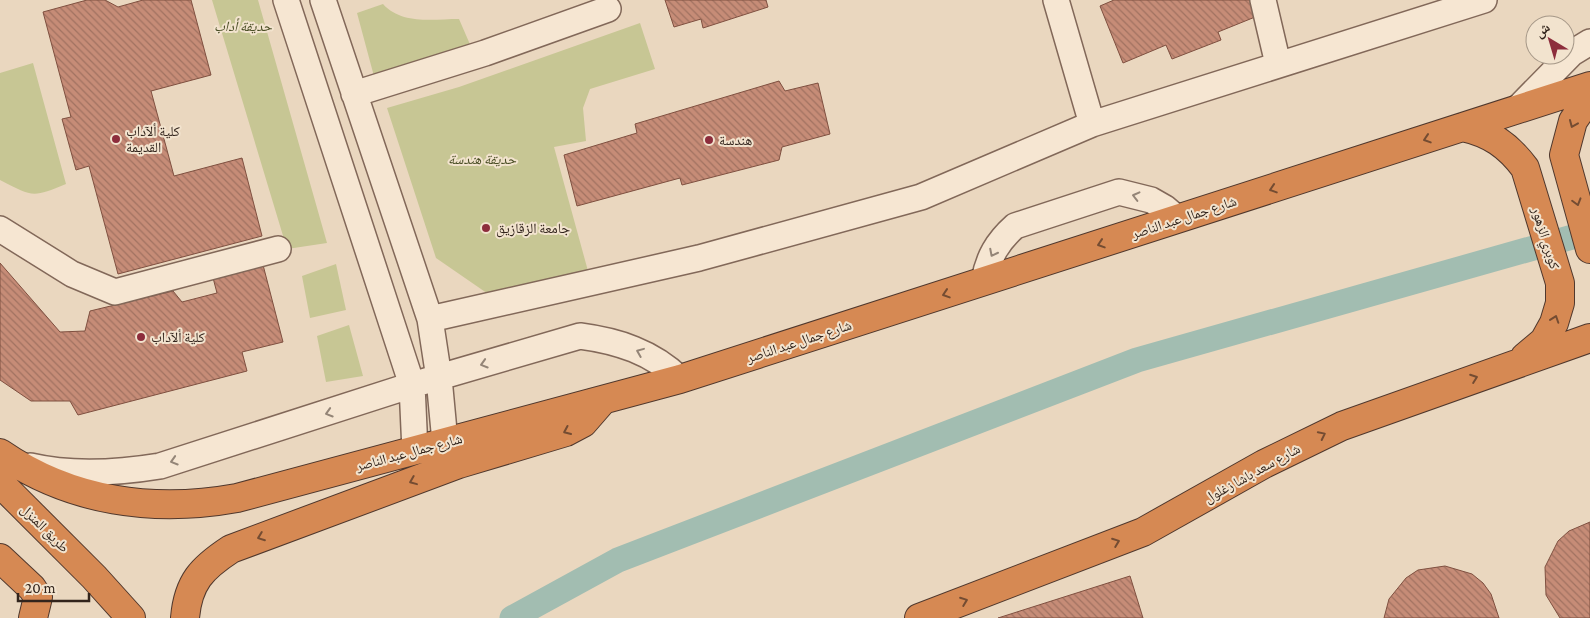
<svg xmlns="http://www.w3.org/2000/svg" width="1590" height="618" font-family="'Crimson Pro','Noto Naskh Arabic',serif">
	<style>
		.green { fill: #c7c694 }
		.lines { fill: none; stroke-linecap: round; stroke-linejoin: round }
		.canal { stroke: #a2bdb1; stroke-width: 25 }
		.building { fill: url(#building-back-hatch); stroke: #7f5040 }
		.minor-casing { stroke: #826859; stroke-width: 28 }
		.highway-casing { stroke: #50382d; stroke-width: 30 }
		.minor { stroke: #f6e6d2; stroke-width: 25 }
		.highway { stroke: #d68953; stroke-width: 28 }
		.oneway { stroke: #744c32 }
		.oneway2 { stroke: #948577 }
		.poi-dot { fill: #8d2d3c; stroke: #f2e3ce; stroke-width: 2 }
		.labels { text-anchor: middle; stroke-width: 4; stroke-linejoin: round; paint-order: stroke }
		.park-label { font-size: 14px; font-style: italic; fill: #494d24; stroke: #f2e3ce }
		.poi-label { font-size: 14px; fill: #32241c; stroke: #f2e3ce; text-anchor: start }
		.street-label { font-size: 14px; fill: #32241c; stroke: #f2e3ce }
	</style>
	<defs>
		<pattern id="building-back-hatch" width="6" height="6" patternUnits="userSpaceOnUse" patternTransform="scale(1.25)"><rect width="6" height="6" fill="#c68c77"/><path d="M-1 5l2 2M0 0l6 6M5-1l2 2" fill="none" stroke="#a17261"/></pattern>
	</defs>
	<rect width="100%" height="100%" fill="#ead7bf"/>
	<path class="green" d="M212,0H258L327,243L287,249Z
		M383,4C402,25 433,19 459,19L472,49L375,80L357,13Z
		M640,23L655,69L590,89L583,108L586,141L554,147L588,271L494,298L436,258L387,108L459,87Z
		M33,63L66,184C32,198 33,197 0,180V73Z
		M336,264L346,310L310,318L302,276Z
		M349,325L363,376L326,382L317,336Z"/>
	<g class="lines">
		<path class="canal" d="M512,618L618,560L1137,360L1590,232"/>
	</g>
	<path class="building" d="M87,0H105L118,7L143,0H191L211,75L151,91L174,176L242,158L262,236L118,274L89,166L76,170L62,119L71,117L43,12Z
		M665,0H766L768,7L703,28L701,19L674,27Z
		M1114,0H1254L1260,15L1218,32L1221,40L1172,59L1166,45L1123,63L1100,6Z
		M779,81L785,91L818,83L830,134L782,147L779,160L682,185L680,178L577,206L564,155L637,133L635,124Z
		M262,261L283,342L242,352L247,371L78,415L70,401H31L0,380V263L60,332L85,331L90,311L173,291L182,302L217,293L212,274Z
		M1590,522V618H1560L1546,595L1545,567L1558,541L1569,531Z
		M1445,566L1472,574L1483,583L1491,594L1499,618H1384L1389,599L1406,578L1418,570Z
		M1130,576L1143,618H998Z"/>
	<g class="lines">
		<g class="minor-casing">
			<path id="minor" d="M286,0L412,385L415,451
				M323,0L430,319L439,378L445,442
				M1056,0L1092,124
				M1263,0L1278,64
				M354,94L485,53L608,9
				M1517,109L1572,53L1590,42
				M0,229L72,274L115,292L278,249
				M984,281C988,258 997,242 1015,226L1119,192L1151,200L1165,208L1178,219
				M430,319L699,258L921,197L1092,124L1484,0
				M30,466C73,476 117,473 160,466L412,385L580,336C618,341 652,352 680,379"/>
		</g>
		<g class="highway-casing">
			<path id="highway" d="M1590,96L1573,121L1564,155L1590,249
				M1463,127C1490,133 1508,145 1525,168L1560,283V303L1554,323L1544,341L1525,357
				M0,453C71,502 154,513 237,498L680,379L1590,86
				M0,483L94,577L131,618
				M0,558L32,588L38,597L33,618
				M185,618C188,582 202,568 231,549L459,464L566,432L583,423L603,400
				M919,618L1143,532L1264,464L1342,426L1590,338"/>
		</g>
		<use href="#minor" class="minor"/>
		<use href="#highway" class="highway"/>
	</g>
	<defs><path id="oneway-chevron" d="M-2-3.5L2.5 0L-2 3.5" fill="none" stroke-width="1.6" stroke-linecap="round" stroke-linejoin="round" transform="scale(1.25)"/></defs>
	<g class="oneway">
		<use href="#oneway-chevron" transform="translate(1573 124) rotate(113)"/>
		<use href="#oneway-chevron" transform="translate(1427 139) rotate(162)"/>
		<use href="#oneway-chevron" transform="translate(1273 189) rotate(162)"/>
		<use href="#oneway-chevron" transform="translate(1577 202) rotate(74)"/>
		<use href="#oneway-chevron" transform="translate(1101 244) rotate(162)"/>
		<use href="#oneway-chevron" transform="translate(946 294) rotate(162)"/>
		<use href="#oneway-chevron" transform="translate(1555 319) rotate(-71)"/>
		<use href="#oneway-chevron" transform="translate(1474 378) rotate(-20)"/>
		<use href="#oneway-chevron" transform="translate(567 431) rotate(156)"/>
		<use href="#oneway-chevron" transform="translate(1322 435) rotate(-26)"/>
		<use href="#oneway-chevron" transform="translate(413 481) rotate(158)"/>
		<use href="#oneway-chevron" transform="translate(261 537) rotate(159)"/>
		<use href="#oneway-chevron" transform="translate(1116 542) rotate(-21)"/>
		<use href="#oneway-chevron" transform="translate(964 601) rotate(-21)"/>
	</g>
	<g class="oneway2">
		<use href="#oneway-chevron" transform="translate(1136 196) rotate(-166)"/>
		<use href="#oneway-chevron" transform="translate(993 253) rotate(117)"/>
		<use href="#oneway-chevron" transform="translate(640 352) rotate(-158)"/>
		<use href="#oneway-chevron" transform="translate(484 364) rotate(163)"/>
		<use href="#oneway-chevron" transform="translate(329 413) rotate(163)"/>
		<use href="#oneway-chevron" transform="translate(174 461) rotate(163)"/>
	</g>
	<g class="poi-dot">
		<circle cx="116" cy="139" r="5"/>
		<circle cx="709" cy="140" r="5"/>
		<circle cx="486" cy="228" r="5"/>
		<circle cx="141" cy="337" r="5"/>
	</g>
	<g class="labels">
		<g class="park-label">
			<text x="243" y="31">حديقة أداب</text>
			<text x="482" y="164">حديقة هندسة</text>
		</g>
		<g class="poi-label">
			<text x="126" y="136">كلية ألآداب<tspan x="126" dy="16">القديمة</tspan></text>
			<text x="719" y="145">هندسة</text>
			<text x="496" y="233">جامعة الزقازيق</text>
			<text x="151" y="342">كلية ألآداب</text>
		</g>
		<g class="street-label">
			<text transform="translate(1184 217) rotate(-18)" y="5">شارع جمال عبد الناصر</text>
			<text transform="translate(1546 238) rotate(73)" y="5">كوبري الزهور</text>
			<text transform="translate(799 341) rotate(-18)" y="5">شارع جمال عبد الناصر</text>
			<text transform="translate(409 452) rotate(-15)" y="5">شارع جمال عبد الناصر</text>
			<text transform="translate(1252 473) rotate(-29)" y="5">شارع سعد باشا زغلول</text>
			<text transform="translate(45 528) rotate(45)" y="5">طريق المنزل</text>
		</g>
	</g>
	<g transform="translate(1550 40) rotate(322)"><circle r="24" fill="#f2e3ce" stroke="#a59787"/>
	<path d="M0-4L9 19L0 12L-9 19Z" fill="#8d2d3c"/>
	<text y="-8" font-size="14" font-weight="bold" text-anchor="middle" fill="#32241c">ش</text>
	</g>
	<path d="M18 593v8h71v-8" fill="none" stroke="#32241c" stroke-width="2.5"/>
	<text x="25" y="593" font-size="15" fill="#32241c" stroke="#f2e3ce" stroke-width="4" paint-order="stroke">20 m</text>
</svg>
